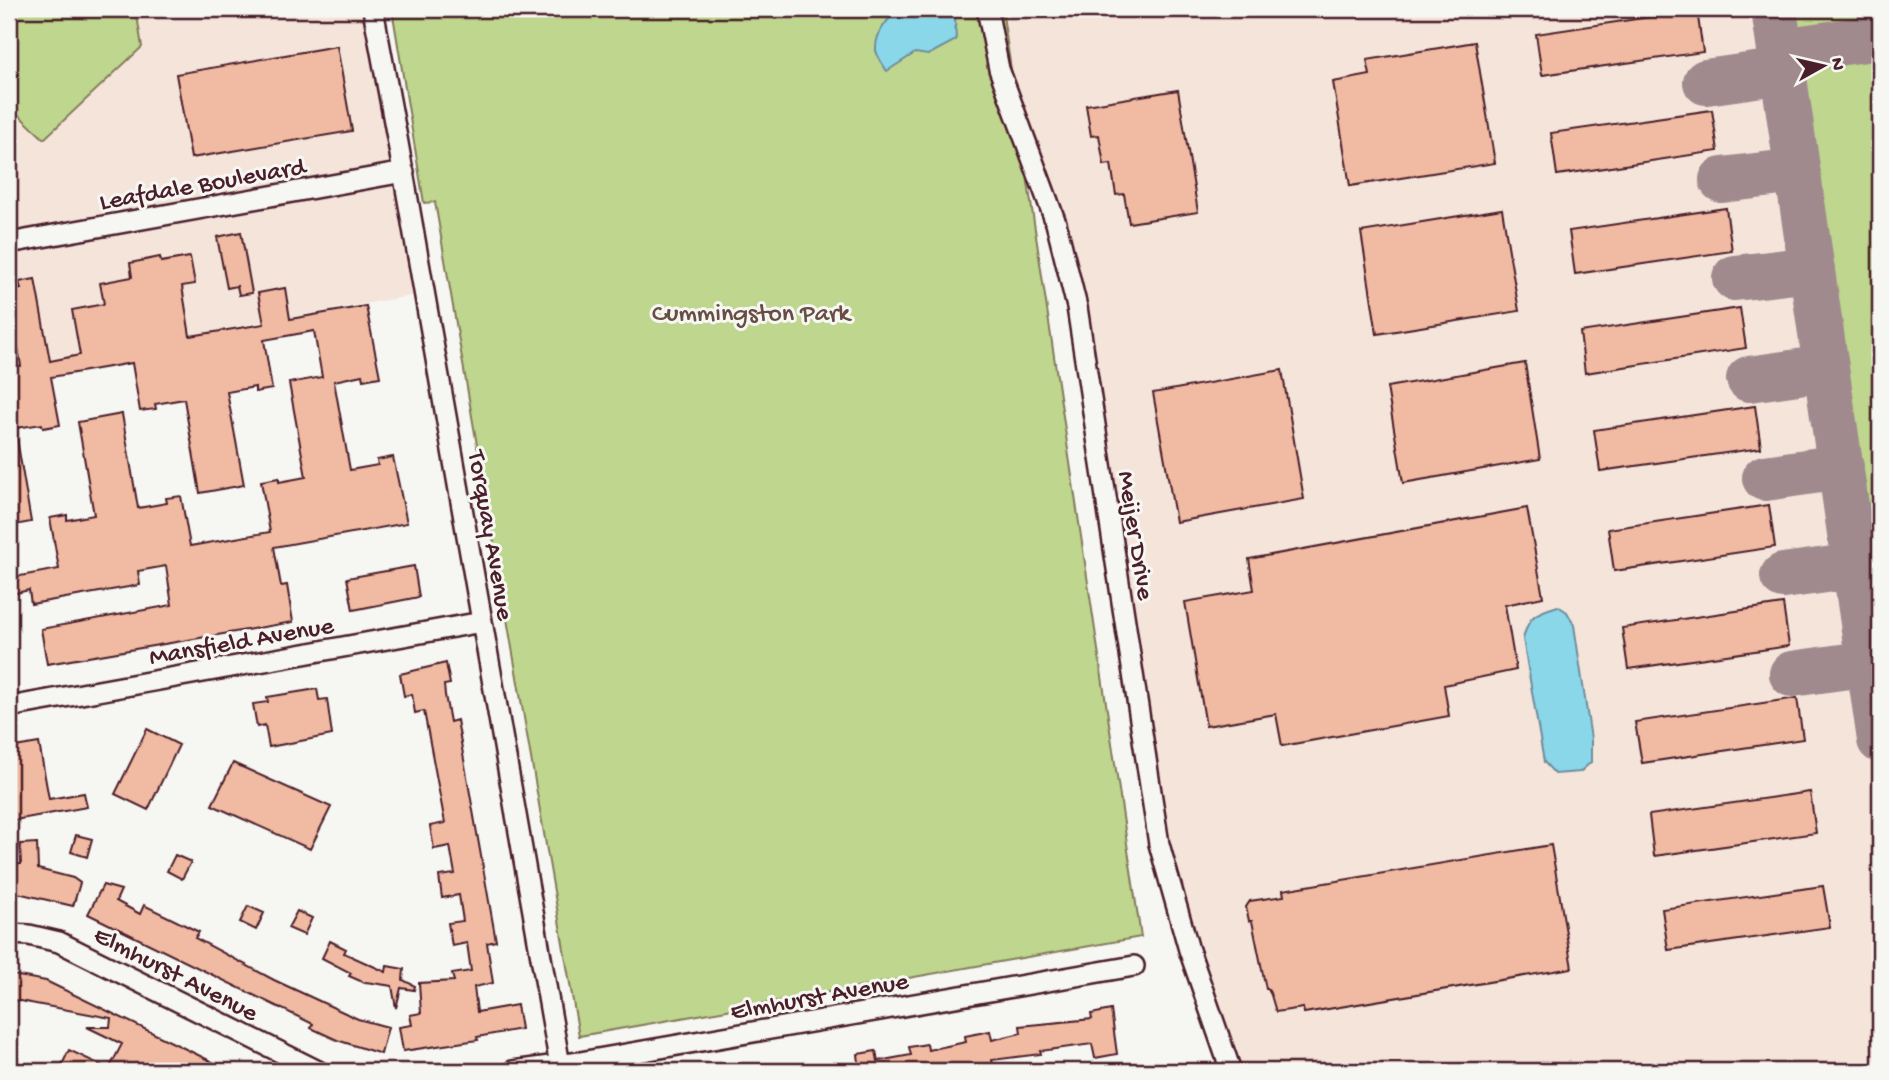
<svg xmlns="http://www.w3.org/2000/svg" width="1889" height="1080" font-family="'Gochi Hand',sans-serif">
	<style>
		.built { fill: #f4e4da }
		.green { fill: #bed68d; stroke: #847a5c; stroke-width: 2 }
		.water { fill: #89d7e8; stroke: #708d9c; stroke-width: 2 }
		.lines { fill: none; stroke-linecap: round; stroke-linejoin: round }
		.taxiway { stroke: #a08a8e; stroke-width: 46 }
		.building { fill: #f0bba2; stroke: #4a1f2b; stroke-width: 2 }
		.minor-casing { stroke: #4a1f2b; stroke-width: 24 }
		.minor { stroke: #f6f6f2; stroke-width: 19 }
		.labels { text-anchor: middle; stroke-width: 6; stroke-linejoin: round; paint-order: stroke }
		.street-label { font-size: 26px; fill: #4a1f2b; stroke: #f6f6f2 }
		.park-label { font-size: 26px; fill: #674d44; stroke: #f6f6f2 }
	</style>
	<rect width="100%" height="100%" fill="#f6f6f2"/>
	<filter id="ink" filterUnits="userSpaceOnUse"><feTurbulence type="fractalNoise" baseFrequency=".0143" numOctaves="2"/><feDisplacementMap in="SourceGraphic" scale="14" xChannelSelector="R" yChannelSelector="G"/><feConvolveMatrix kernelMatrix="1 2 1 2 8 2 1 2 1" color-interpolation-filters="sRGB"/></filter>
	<g filter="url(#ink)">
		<path class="built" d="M9,9H363L415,295L9,367Z
			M1002,9H1880V1071H1242L1174,865L1162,805L1081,274L1056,190L1032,132L1012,76Z"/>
		<path class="green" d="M9,9H136L142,47L44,139L9,106Z
			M392,9H1002L1141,937L579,1036L435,202L424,203Z
			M1787,9H1871L1873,22L1837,33L1794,32Z
			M1841,52L1878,53L1880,69V671L1799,109V65Z"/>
		<path class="water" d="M903,9H951L955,17L956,40L928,55L915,53L887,71C883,65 877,57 876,50C875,33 889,15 903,9Z
			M1558,606L1567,612L1574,625L1591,739V762L1580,772L1555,774L1544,762L1523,639C1529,615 1535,613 1558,606Z"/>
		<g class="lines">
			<path class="taxiway" d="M1774,9L1880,740
				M1780,51L1880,37
				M1706,82L1783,71
				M1722,180L1797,171
				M1735,278L1812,269
				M1749,379L1826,368
				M1765,478L1841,467
				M1783,576L1855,566
				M1792,674L1869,663"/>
		</g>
		<path class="building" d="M1697,10L1703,52L1542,75L1536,34Z
			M1475,42L1495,163L1350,186L1333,82L1370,75L1367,60Z
			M337,46L352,131L191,158L176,74Z
			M1178,90L1198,212L1129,223L1124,194L1116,195L1111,164L1104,165L1099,135L1091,136L1086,105Z
			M1712,110L1718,151L1557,175L1551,133Z
			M1726,208L1732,251L1575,274L1569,231Z
			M1502,209L1519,311L1377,334L1361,232Z
			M241,232L252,293L239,295L237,286L227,288L217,237Z
			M160,257L161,262L190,257L195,284L182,286L190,336L264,324L258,293L285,288L290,319L366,306L380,377L363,380L362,375L334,381L350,470L378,465L377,460L393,457L407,523L274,547L281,586L287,585L293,622L47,664L41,629L172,605L166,566L138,571L140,585L31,604L29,590L12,594L9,578L59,569L50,518L67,515V520L94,515L78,422L122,414L138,508L167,503L166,498L181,496L190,546L270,532L261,481L279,478V482L306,477L289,383L322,377L314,331L264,340L272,389L255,392V387L227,392L244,485L200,493L184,399L155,404L156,409L140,411L132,363L51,377L60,425L43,428L42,424L9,429V368L21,366L9,292L21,289L19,282L35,279L50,361L80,355L72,310L104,304L100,283L132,277L130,263Z
			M1740,308L1746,348L1585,373L1580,332Z
			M1525,363L1540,459L1403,483L1387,387Z
			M1282,370L1304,499L1176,522L1153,393Z
			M1755,406L1761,448L1600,471L1594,430Z
			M16,433L31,522L9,526V434Z
			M1769,505L1775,547L1614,571L1608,529Z
			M1527,508L1543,597L1505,605L1516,670L1444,685L1449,716L1282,746L1276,714L1206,726L1185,602L1254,590L1249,559Z
			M414,566L419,597L353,610L347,578Z
			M1783,604L1789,646L1628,669L1622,628Z
			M446,663L450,684L444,685L445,695L450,722L457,720L496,941L487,943L493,983L474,987L477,1012L517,1005L521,1029L477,1037L478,1040L403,1051L399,1027L412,1025L410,1015L421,1013L419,983L454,981L452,974L471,971L467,943L452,946L448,923L463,921L459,895L442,898L439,876L455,874L450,846L434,849L430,826L445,823L424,711L415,713L412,694L404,696L400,674Z
			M317,689L319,700L327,699L332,735L269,747L265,725L257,727L253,704L268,702L267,697Z
			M1797,698L1803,739L1642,763L1635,722Z
			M147,729L179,745L148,810L115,794Z
			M39,743L49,799L84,793L87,807L9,821V748Z
			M233,763L331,807L310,849L212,805Z
			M1810,792L1816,833L1654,856L1649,815Z
			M76,835L92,839L87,857L71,852Z
			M37,843L38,869L73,878L80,883L73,906L9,891V864H21L20,844Z
			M1551,845L1572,968L1304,1013L1303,1008L1276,1012L1271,995L1268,989H1266L1252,921H1249L1246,907L1250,901L1284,896L1283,890Z
			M175,855L191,862L182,879L167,871Z
			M103,885L121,890L116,901L140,914L144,905L199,932L195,938L274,980L358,1019L388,1027L381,1054L337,1040L311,1028L313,1024L88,914Z
			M1823,886L1830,927L1668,950L1662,909Z
			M248,906L264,913L256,930L240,922Z
			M297,911L312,918L304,935L288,928Z
			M330,941L346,949L344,953L386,972L387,966L404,969L403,980L415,986L414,990L401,988L396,1008L392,986L366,982L365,983L349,976L351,973L322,958Z
			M13,975L46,981L231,1071H59L69,1050L109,1069L122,1044L87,1027H110L111,1018L9,999Z
			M1111,1010L1117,1054L1095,1058L1092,1044L1040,1051L1041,1054L992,1060L994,1071H971L970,1067L948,1071H860L858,1054L876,1051L878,1061L911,1055L909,1047L927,1044L928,1050L966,1042L965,1036L990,1031L992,1040L1021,1033L1020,1026L1092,1019L1091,1014Z"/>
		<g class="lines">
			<g class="minor-casing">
				<path id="minor" d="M373,9L398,143L561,1071
					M987,9L999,69L1056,223L1077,307L1159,844L1189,950L1231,1071
					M9,243L404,172
					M9,707L482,622
					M9,934L29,935L59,942L318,1071
					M513,1071L580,1062L1134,966"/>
			</g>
			<use href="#minor" class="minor"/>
		</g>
	</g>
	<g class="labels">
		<g class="street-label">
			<text transform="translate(202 182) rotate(-10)" y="9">Leafdale Boulevard</text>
			<text transform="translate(493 535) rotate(80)" y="9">Torquay Avenue</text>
			<text transform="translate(1138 535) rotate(81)" y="9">Meijer Drive</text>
			<text transform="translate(241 639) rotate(-10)" y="9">Mansfield Avenue</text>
			<text transform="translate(177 972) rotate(27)" y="9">Elmhurst Avenue</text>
			<text transform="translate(819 994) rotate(-10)" y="9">Elmhurst Avenue</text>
		</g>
		<g class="park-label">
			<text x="751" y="320">Cummingston Park</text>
		</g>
	</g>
	<rect width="1889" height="1080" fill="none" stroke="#f6f6f2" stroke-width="35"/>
	<rect x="18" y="18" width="1854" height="1045" fill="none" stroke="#4a1f2b" stroke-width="2.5" filter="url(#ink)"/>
	<g transform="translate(1823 66) rotate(82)" stroke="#f6f6f2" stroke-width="5" paint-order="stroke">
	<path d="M0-5L12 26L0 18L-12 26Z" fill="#4a1f2b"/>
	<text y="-10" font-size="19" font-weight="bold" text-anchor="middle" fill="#4a1f2b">N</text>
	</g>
</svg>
